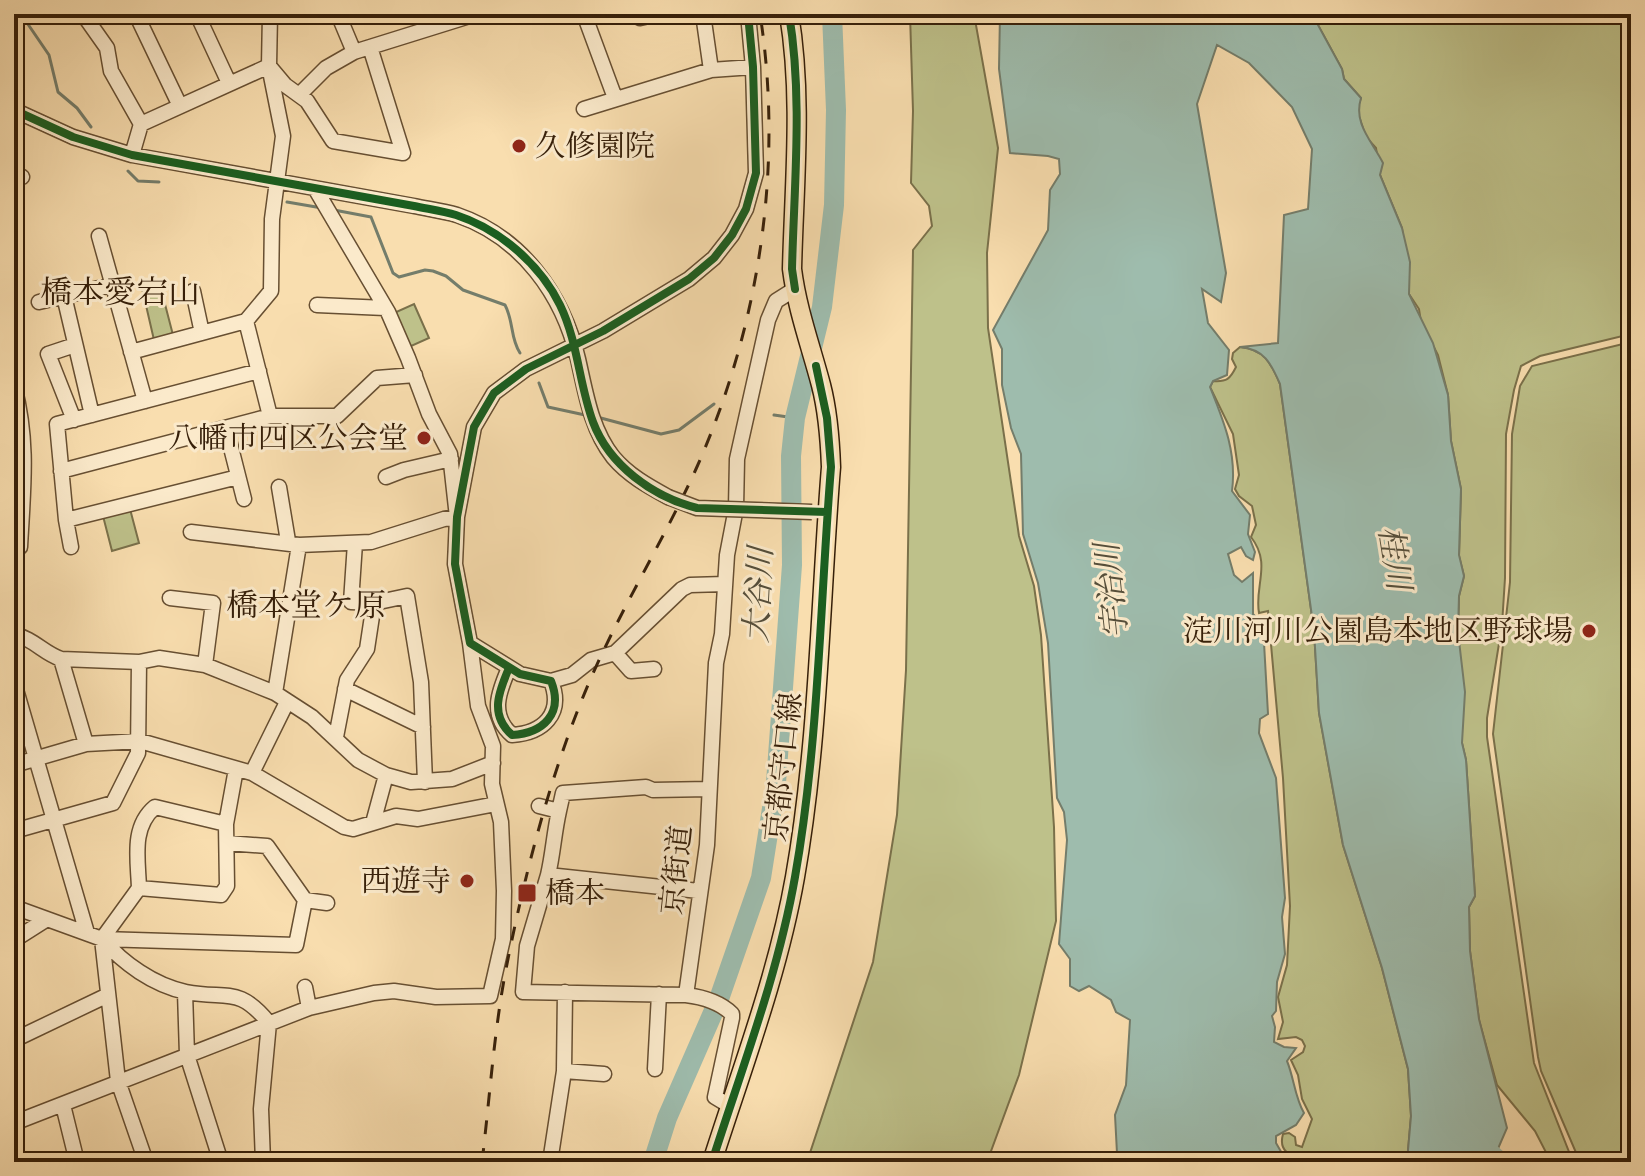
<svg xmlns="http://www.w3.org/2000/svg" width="1645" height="1176" font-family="'IM FELL Double Pica','Noto Serif JP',serif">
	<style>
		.green { fill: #bec18a; stroke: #7a704a; stroke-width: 2 }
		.water { fill: #9ebcad; stroke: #747d6b; stroke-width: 2 }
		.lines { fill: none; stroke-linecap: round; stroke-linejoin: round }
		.stream { stroke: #747d6b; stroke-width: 3 }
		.river { stroke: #9ebcad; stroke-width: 20 }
		.minor-casing { stroke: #674f32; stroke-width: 17 }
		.major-casing { stroke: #361f09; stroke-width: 21 }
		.minor { stroke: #fbeacb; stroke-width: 14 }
		.major { stroke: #f9deaf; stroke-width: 18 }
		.rail { stroke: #361f09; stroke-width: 3; stroke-dasharray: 14 14; stroke-linecap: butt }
		.minor-bridge-casing { stroke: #674f32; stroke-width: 17; stroke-linecap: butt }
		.minor-bridge { stroke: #fbeacb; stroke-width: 14 }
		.cycleway-casing { stroke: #fbeacb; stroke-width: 13 }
		.cycleway { stroke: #1b5e20; stroke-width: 8 }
		.poi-dot { fill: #8f2418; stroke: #fbeacb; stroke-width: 3 }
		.labels { text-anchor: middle; stroke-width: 6; stroke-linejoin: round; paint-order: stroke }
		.poi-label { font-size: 30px; fill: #361f09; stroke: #fbeacb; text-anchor: end }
		.street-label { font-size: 30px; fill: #361f09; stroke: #fbeacb }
		.neighbourhood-label { font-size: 32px; fill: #361f09; stroke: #fbeacb }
		.water-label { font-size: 32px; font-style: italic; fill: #554e3a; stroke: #fbeacb }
	</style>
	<rect width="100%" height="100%" fill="#f9deaf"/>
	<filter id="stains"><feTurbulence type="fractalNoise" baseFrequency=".0025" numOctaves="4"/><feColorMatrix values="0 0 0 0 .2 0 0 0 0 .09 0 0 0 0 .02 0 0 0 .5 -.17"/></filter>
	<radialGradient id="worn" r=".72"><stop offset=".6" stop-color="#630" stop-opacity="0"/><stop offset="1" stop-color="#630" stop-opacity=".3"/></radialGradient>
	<path class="green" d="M910,14H974L998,148L987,253L988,328L1019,536L1034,586L1041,635L1054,827L1056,921L1019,1075L987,1162H807L873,962L897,815L906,670L913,250L932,226L929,206L911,183L913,111Z
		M1312,14H1631V334L1540,356L1521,366L1514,390L1506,434L1505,578L1502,625L1487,718V737L1534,1063L1573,1162H1551L1535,1131L1497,1085L1479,1020L1470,951L1469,907L1475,896L1466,760L1462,743L1458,632L1459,596L1464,576L1459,556L1461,489L1451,441L1448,395L1438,355L1421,322L1419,309L1409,294L1402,228L1380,175L1376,148L1366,137L1357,110L1361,98L1344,79L1342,69Z
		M160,285L173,335L154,340L142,288Z
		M414,304L429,338L409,347L394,313Z
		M1631,342V1162H1580L1541,1071L1538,1057L1493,734L1510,582L1512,434L1520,386L1532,366Z
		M1240,347C1264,349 1271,363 1280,384L1314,631L1319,713L1343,845L1382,968L1408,1069L1411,1116L1407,1162H1291L1292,1157C1283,1150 1280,1145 1283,1134L1289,1133L1295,1137L1296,1145L1302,1147L1312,1119L1302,1099L1298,1075L1291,1060L1303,1052L1305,1046L1302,1040L1296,1037L1278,1039L1283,1022L1278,997L1287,965L1290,906L1283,778L1268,611L1259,613C1254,586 1272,564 1251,537L1256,525L1252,506L1239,496L1235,489L1239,475L1233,434L1210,387L1213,381C1227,382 1230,379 1236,367L1232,359L1233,353Z
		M130,509L139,543L112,551L103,516Z"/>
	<path class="water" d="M1000,14H1312L1342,69L1344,79L1361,98C1353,124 1372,141 1383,163L1380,175L1402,228L1410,262L1409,294L1433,343L1448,395L1451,441L1461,489L1459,555L1464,576L1459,596L1458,632L1465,692L1462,743L1466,760L1475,896L1469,907L1470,951L1479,1019L1507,1128L1497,1151L1492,1154L1494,1162H1407L1411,1116L1408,1069L1382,968L1343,845L1319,713L1314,631L1280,384C1271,363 1264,349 1240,347L1278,343L1284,215L1308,209L1312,149L1292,107L1249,63L1217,45L1197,104L1226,273L1221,302L1202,289L1208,323L1229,350L1227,375L1213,381L1210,387C1224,422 1237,453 1232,491L1250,515L1248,534L1255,552L1253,560L1246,556L1241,547L1228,554L1234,575L1242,582L1253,573V614L1263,625L1268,714L1260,719L1259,733L1276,778L1285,898L1282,917L1285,954L1277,982L1276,1011L1272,1016L1275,1027L1274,1042L1284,1047L1296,1048L1287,1061C1294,1078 1295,1098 1304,1113L1296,1125L1276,1136V1143L1287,1162H1114L1117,1153L1115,1115L1126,1085L1130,1020L1116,1012L1111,1000L1089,986L1079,991L1070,986V959L1059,944L1067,840L1064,812L1057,798L1048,643L1038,583L1023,534L1021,454L1011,428L1002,385V349L993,330L1048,230L1050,190L1060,174L1059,159L1048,156L1010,153L999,69Z"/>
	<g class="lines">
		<path class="stream" d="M21,14L49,55L58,92L77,108L91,127
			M128,171L138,181L159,182
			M287,202L322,208
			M334,210L371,217L393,273L399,277L425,270L433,271L446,276L463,290L505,305C514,322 510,338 520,353
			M539,383L548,407L585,415
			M774,415L795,418
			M597,417L661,434L679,430L714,404"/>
		<path class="river" d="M1471,1136L1500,1162
			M653,1162L667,1118L719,999L761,878L776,783L792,565L791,456L795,418L822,307L834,205L836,110L832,14"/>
		<g class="minor-casing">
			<path id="minor" d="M83,14L107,48L111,71L141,124L269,66L285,85L307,101L333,141L403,153L370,47
				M136,14L180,106
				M197,14L229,83
				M343,14L341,21L354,52
				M584,14L615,98
				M639,14L640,18L658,14
				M703,14L711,70
				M299,95L326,68L354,52L476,14
				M584,109L711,70L753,67
				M14,110L73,137L132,155L414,206C428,209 443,211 457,215C522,237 563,295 578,359C586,394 591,429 613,457C628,475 648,486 668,497
				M132,155L141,124
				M14,172L22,177
				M99,236L145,401
				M193,291L202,333
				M64,296L92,415
				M39,302L112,285
				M317,305L385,308
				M246,321L270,416
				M131,352L246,321L271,291L272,219L283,136L269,66L270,14
				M14,386C29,443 23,489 20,547H14
				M74,420L48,354L75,345
				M226,428L244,499
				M61,471L270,416H337L377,378L415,375
				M386,477L404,470L451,459
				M279,487L288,541
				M66,520L238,477
				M191,532L299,545
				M355,543L351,602L374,603
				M71,547L66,520L57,424L259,371
				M170,598L213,603L205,665
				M14,635C33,638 43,653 61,659L139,662L159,658L205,665L275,693L312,717L358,760L386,775L411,782L452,779L493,763
				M615,653L631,671L654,669
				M61,659L86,744
				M509,668C499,691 489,715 512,735C543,733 564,714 551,681L520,674L470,643L455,564L457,517L474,427L494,393L526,369L603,331L689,279L714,258L732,235L746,209L756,173L753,67L748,14
				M551,681L572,675L591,660L615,653L682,589L690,585L725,584
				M14,683L87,933
				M345,689L423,727
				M275,693L299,545L371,542L444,519L457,517L450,454L429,414L408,358L388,312L316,190
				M336,737L347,680L367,649L374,603L407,596L421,682L425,782
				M14,765L86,744L140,741L252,773L287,702
				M252,773L344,827L353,829L396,816L418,819L496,804
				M539,806L559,811C554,833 553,854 548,875L699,891
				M559,811L563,793L646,787L653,790L709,789
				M373,823L386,775
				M14,831L113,803L138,753L139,662
				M548,875L527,946L523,992L686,995C702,997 720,1002 732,1014V1018L715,1097L730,1106
				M139,888C138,859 131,827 155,807L226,824
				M305,900L327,903
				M14,907L102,939L296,945L305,900L267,846L227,843
				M102,939C123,963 153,985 186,992C227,1000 238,985 269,1023L261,1109L263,1162
				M14,940L47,919
				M305,987L309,1008
				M185,992L187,1055L221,1162
				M686,995L707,845L716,663L722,634L727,555L736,508L737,459L768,320L776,301L795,289
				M14,1040L108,995
				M655,1069L659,994
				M564,1071L604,1074
				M63,1105L77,1162
				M14,1123L309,1008L374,993L394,991L436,997L490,996L503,939L504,891L501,822L492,784L493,746L478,706L470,643
				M146,1162L118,1081L102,939L139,888L221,895L227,886L226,824L236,769
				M550,1162L564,1071L565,992"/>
		</g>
		<g class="major-casing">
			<path id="major" d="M712,1162C742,1068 778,974 795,877C819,741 820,603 831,467C830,439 828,412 821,385C811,347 797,309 792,269C794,185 803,98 789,14"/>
		</g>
		<use href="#minor" class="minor"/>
		<use href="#major" class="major"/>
		<path class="rail" d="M482,1162C490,1096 494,1029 507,964C524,878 548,784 581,702C613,621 660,548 696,469C759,328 784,167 760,14"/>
		<g class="minor-bridge-casing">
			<path id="minor-bridge" d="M668,497L697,508L812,512"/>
		</g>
		<use href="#minor-bridge" class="minor-bridge"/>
		<g class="cycleway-casing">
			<path id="cycleway" d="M789,14C803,98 794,185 792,269L795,289
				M14,110L73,137L132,155L414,206C428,209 443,211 456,215C499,229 540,264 560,305C578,342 579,384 593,422C609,465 653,497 697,508L827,512
				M509,668C499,691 489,715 512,735C543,733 564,714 551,681L520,674L470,643L455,564L457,517L474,427L494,393L526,369L603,331L689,279L714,258L732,235L746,209L756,173L753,67L748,14
				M712,1162C742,1068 778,974 795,877C819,741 820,603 831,467L827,418L816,366"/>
		</g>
		<use href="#cycleway" class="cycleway"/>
	</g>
	<g class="poi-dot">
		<circle cx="519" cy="146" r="8"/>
		<circle cx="424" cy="438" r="8"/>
		<circle cx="1589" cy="631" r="8"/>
		<circle cx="467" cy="881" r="8"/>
		<rect x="517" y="883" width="20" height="20" rx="4"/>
	</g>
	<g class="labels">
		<g class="poi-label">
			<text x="535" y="156" text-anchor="start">久修園院</text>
			<text x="408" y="448">八幡市四区公会堂</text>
			<text x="1573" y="641">淀川河川公園島本地区野球場</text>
			<text x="451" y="891">西遊寺</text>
			<text x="545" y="903" text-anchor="start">橋本</text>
		</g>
		<g class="street-label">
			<text transform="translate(783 767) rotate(-84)" y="10">京都守口線</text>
			<text transform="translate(676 870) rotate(-84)" y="10">京街道</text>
		</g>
		<g class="neighbourhood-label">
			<text x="120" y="303">橋本愛宕山</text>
			<text x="306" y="616">橋本堂ケ原</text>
		</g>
		<g class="water-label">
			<text transform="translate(1395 558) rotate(81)" y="11">桂川</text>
			<text transform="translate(1111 591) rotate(-96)" y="11">宇治川</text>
			<text transform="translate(758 595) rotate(-87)" y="11">大谷川</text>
		</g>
	</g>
	<rect width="1645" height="1176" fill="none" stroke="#f9deaf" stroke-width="48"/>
	<rect x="16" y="16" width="1613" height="1144" fill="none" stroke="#361f09" stroke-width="4"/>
	<rect x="24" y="24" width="1597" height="1128" fill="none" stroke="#361f09" stroke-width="2"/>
	<rect width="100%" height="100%" filter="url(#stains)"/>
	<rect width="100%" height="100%" fill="url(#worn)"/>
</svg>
